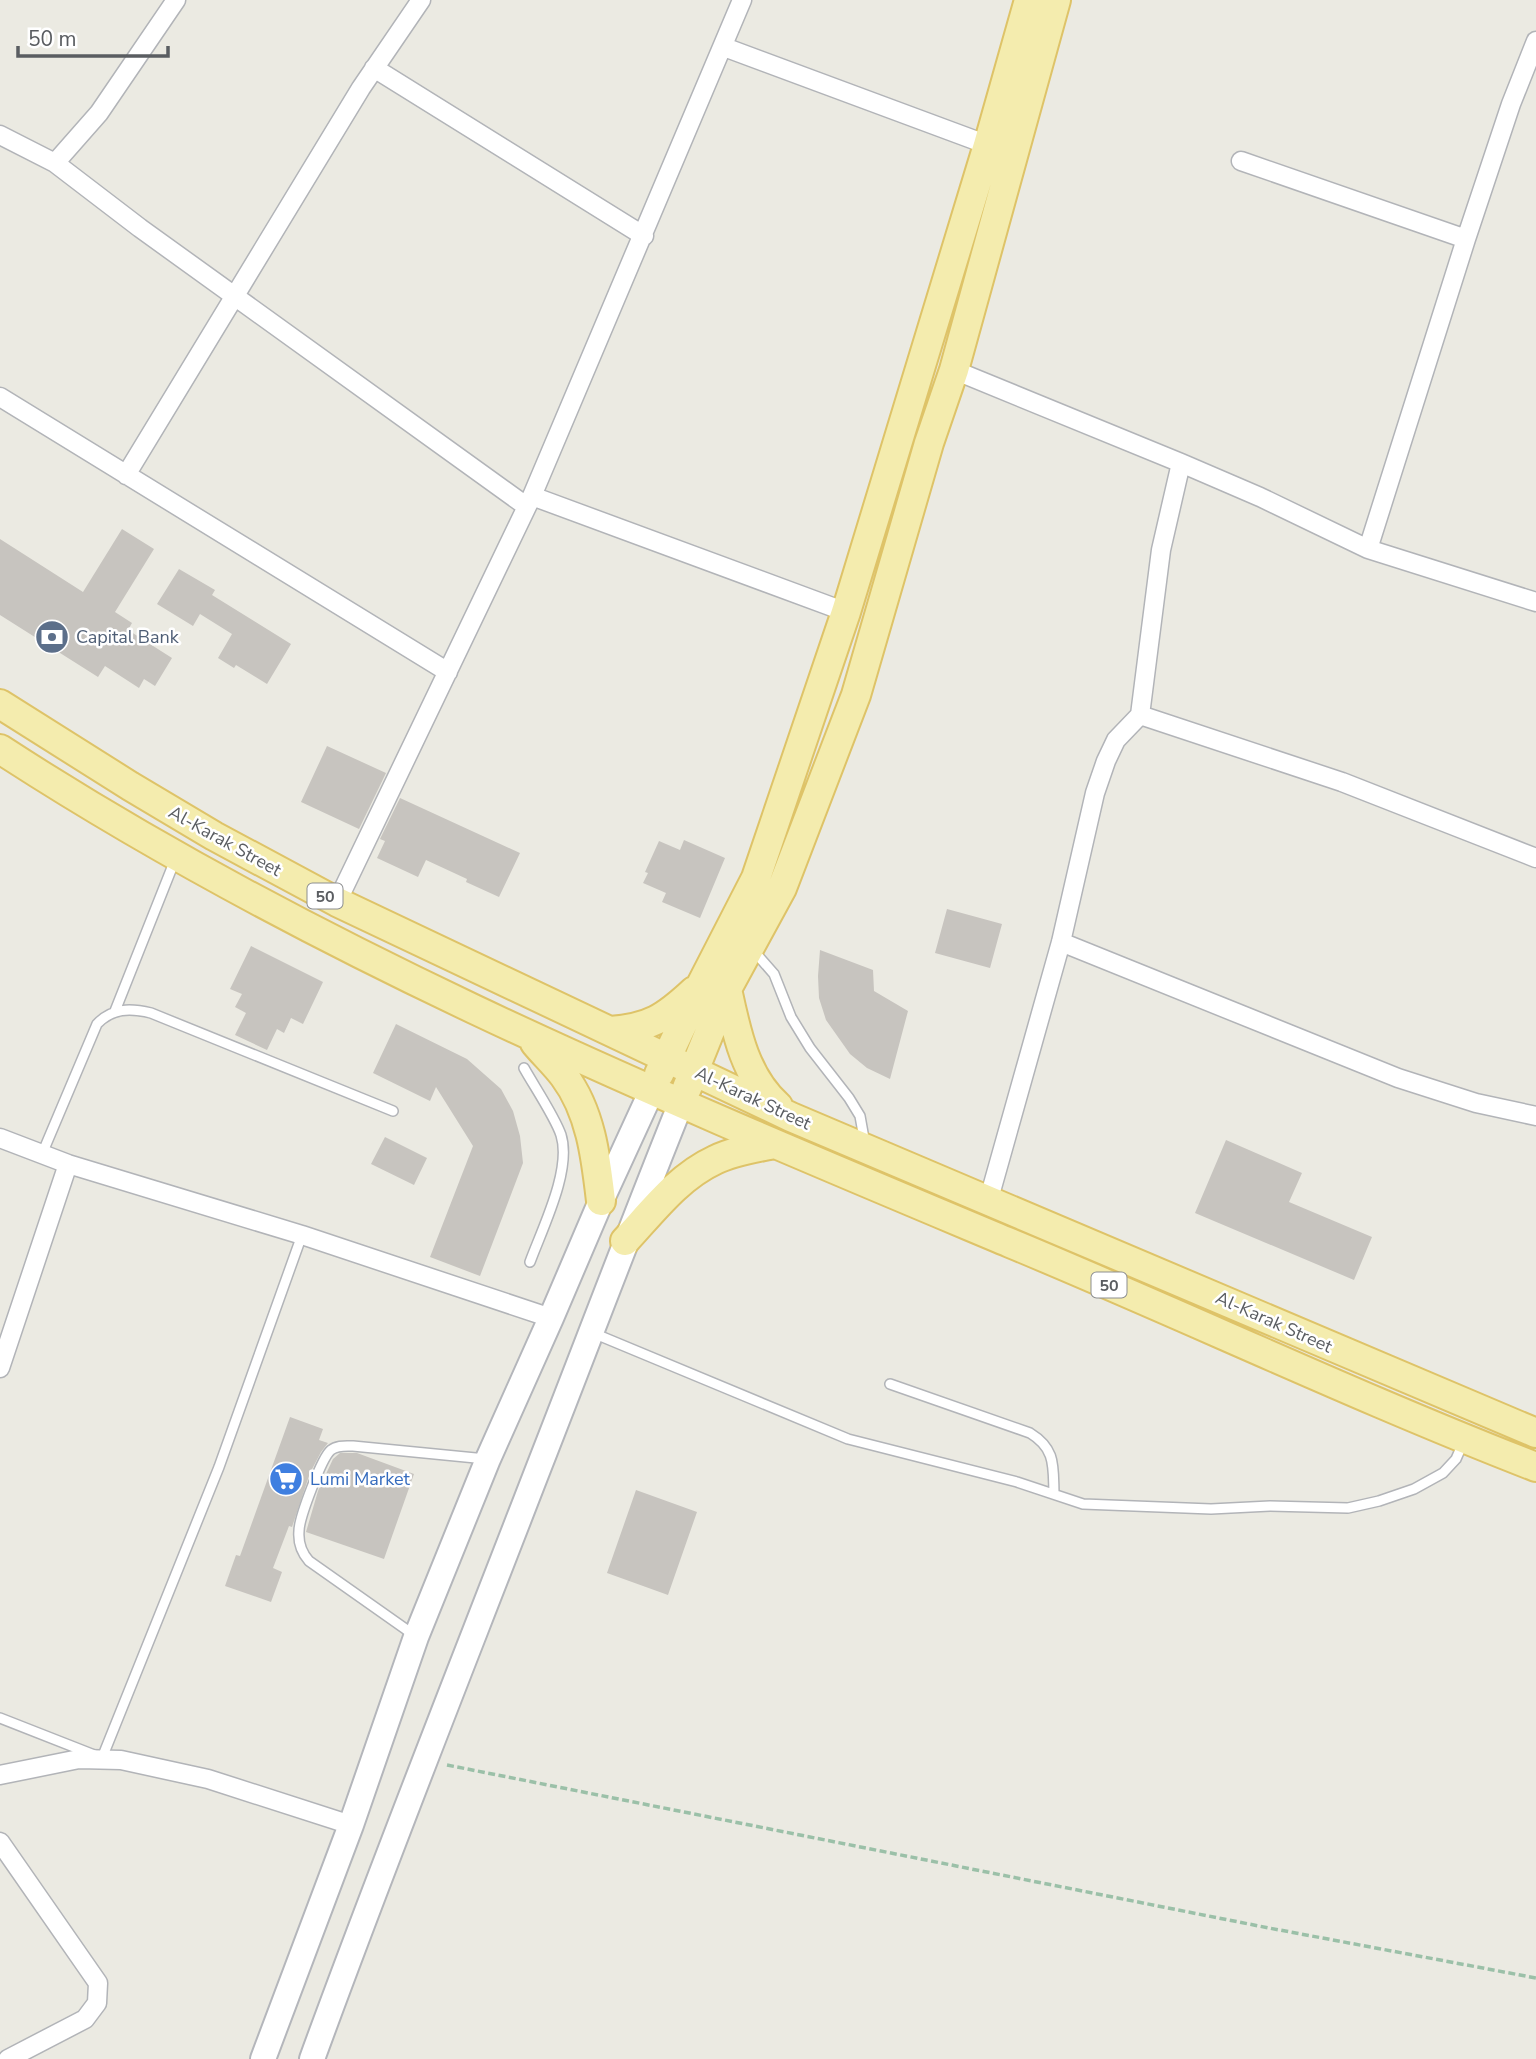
<svg xmlns="http://www.w3.org/2000/svg" width="1536" height="2059" font-family="'Nunito Sans',sans-serif">
	<style>
		.building { fill: #c7c4bf }
		.lines { fill: none; stroke-linecap: round; stroke-linejoin: round }
		.lane-casing { stroke: #b2b4b8; stroke-width: 12 }
		.street-casing { stroke: #b2b4b8; stroke-width: 21 }
		.secondary-casing { stroke: #b4b6bb; stroke-width: 28 }
		.primary-casing { stroke: #dec368; stroke-width: 32 }
		.path { stroke: #9bc0a8; stroke-width: 3.5; stroke-dasharray: 7 3.5; stroke-linecap: butt }
		.lane { stroke: #fff; stroke-width: 9 }
		.street { stroke: #fff; stroke-width: 18 }
		.secondary { stroke: #fff; stroke-width: 24 }
		.primary { stroke: #f4ecae; stroke-width: 28 }
		.labels { text-anchor: middle; stroke-width: 5; stroke-linejoin: round; paint-order: stroke }
		.shield { fill: #fff; stroke: #8c8e90; stroke-width: 2 }
		.shield-label { font-size: 16px; font-weight: bold; fill: #5a5d61 }
		.service-label { font-size: 18px; fill: #4e5e75; stroke: #fff; text-anchor: start }
		.street-label { font-size: 18px; fill: #5a5d61; stroke: #fff }
		.shop-label { font-size: 18px; fill: #366cbe; stroke: #fff; text-anchor: start }
	</style>
	<rect width="100%" height="100%" fill="#ebeae2"/>
	<path class="building" d="M122,529L154,549L115,612L132,623L128,630L172,658L155,686L144,679L139,688L105,666L98,677L0,615V539L83,592Z
		M179,569L215,590L212,595L291,644L267,684L236,665L234,668L218,658L232,634L200,614L193,626L157,604Z
		M327,746L386,773L359,829L301,802Z
		M400,798L520,853L499,897L466,882L467,879L426,860L418,877L377,858L385,841L380,839Z
		M684,840L725,858L700,918L662,902L666,893L643,883L648,873L645,872L659,841L680,850Z
		M947,909L1002,924L990,968L935,953Z
		M251,946L323,982L303,1024L291,1018L284,1033L277,1029L267,1050L235,1035L246,1013L235,1007L242,994L230,989Z
		M820,950L873,970L874,991L908,1011L890,1079L867,1068L850,1054L826,1020L819,998L818,976Z
		M396,1024L467,1059L501,1089L513,1111L520,1136L523,1163L480,1276L430,1257L473,1146L436,1087L430,1101L373,1073Z
		M385,1137L427,1158L414,1185L371,1164Z
		M1226,1140L1302,1173L1289,1202L1372,1237L1354,1280L1195,1213Z
		M290,1417L323,1429L319,1440L328,1443L321,1452L310,1473L292,1527L289,1526L273,1568L282,1572L271,1602L225,1586L236,1555L240,1556Z
		M357,1453L414,1474L384,1559L306,1532L318,1491L333,1459L340,1453Z
		M636,1490L697,1512L668,1595L607,1573Z"/>
	<g class="lines">
		<g class="lane-casing">
			<path id="lane" d="M753,950L774,974L791,1017L810,1048L849,1098L860,1116L865,1144
				M115,1011L175,860
				M524,1068C534,1086 555,1117 561,1135C572,1170 542,1229 530,1262
				M42,1154L97,1024C112,1008 130,1008 151,1013L393,1111
				M593,1333L848,1439L1017,1482L1083,1504L1211,1509L1270,1506L1348,1508L1379,1501L1414,1489L1443,1473L1456,1459L1463,1443
				M890,1384L1030,1433C1056,1449 1053,1466 1054,1493
				M414,1635L309,1561C301,1552 298,1543 299,1531C299,1518 322,1457 331,1450C337,1445 345,1446 353,1446L486,1459
				M0,1718L102,1758L219,1467L302,1235"/>
		</g>
		<g class="street-casing">
			<path id="street" d="M724,47L988,145
				M374,68L644,236
				M0,135L55,163L140,228L526,506
				M1241,161L1466,239
				M55,163L99,113L176,0
				M954,370L1181,463L1260,497L1368,549L1536,602
				M0,397L448,672
				M126,475L361,88L421,0
				M532,496L846,612
				M1368,549L1466,239L1511,104L1536,41
				M1140,715L1342,782L1536,858
				M337,902L532,496L742,0
				M1061,942L1398,1078L1476,1103L1536,1116
				M0,1138L68,1164L302,1235L551,1318
				M988,1202L1061,942L1095,793L1106,761L1116,740L1140,715L1161,550L1181,463
				M0,1368L68,1164
				M0,1775L79,1759L121,1760L208,1779L351,1825
				M0,1842L98,1983L97,2003L85,2019L8,2059"/>
		</g>
		<g class="secondary-casing">
			<path id="secondary" d="M263,2059L351,1825L416,1637L488,1459L551,1318L601,1201L652,1090
				M312,2059C383,1864 460,1671 535,1477C584,1352 631,1227 681,1103"/>
		</g>
		<g class="primary-casing">
			<path id="primary" d="M0,704L130,786L214,836L337,902L791,1117L1536,1433
				M0,749C315,954 665,1098 1010,1243C1186,1316 1358,1398 1536,1467
				M727,989C736,1031 745,1077 778,1106
				M610,1031C650,1028 665,1018 694,991
				M535,1043C544,1054 555,1064 564,1076C591,1112 596,1158 601,1201
				M659,1074L701,985L756,878L846,612L988,145L1029,0
				M687,1088L727,989L782,888L856,695L929,443L954,370L1056,0
				M625,1241C652,1212 678,1177 715,1160C733,1151 755,1148 774,1144"/>
		</g>
		<path class="path" d="M447,1765L1269,1928L1536,1978"/>
		<use href="#lane" class="lane"/>
		<use href="#street" class="street"/>
		<use href="#secondary" class="secondary"/>
		<use href="#primary" class="primary"/>
	</g>
	<defs>
		<g id="bank-disc" transform="scale(1.75)"><circle r="9.5" fill="#5c6f8a" stroke="#fff"/><path d="M-6-4H6V4H-6ZM0-2.3a2.3 2.3 0 1 0 0 4.6a2.3 2.3 0 1 0 0-4.6Z" fill="#fff"/></g>
		<g id="supermarket-disc" transform="scale(1.75)"><circle r="9.5" fill="#3f7fe0" stroke="#fff"/><path d="M-6-5.5h2.5l.6 2H6L4.5 2H-2.5L-4.4-4H-6ZM-1.5 3.2a1.3 1.3 0 1 0 .1 0ZM3 3.2a1.3 1.3 0 1 0 .1 0Z" fill="#fff"/></g>
	</defs>
	<g fill-rule="evenodd">
		<use href="#bank-disc" x="52" y="637"/>
		<use href="#supermarket-disc" x="286" y="1479"/>
	</g>
	<g class="labels">
		<g class="shield">
			<rect x="307.5" y="883.5" width="35" height="25" rx="5"/>
			<rect x="1091.5" y="1272.5" width="35" height="25" rx="5"/>
		</g>
		<g class="shield-label">
			<text x="325" y="902">50</text>
			<text x="1109" y="1291">50</text>
		</g>
		<g class="service-label">
			<text x="76" y="643">Capital Bank</text>
		</g>
		<g class="street-label">
			<text transform="translate(225 841) rotate(29)" y="6">Al-Karak Street</text>
			<text transform="translate(753 1098) rotate(25)" y="6">Al-Karak Street</text>
			<text transform="translate(1274 1322) rotate(24)" y="6">Al-Karak Street</text>
		</g>
		<g class="shop-label">
			<text x="310" y="1485">Lumi Market</text>
		</g>
	</g>
	<path d="M18 46v10h150v-10" fill="none" stroke="#5a5d61" stroke-width="3.5"/>
	<text x="28" y="46" font-size="21" fill="#5a5d61" stroke="#ffffff" stroke-width="5" paint-order="stroke">50 m</text>
</svg>
